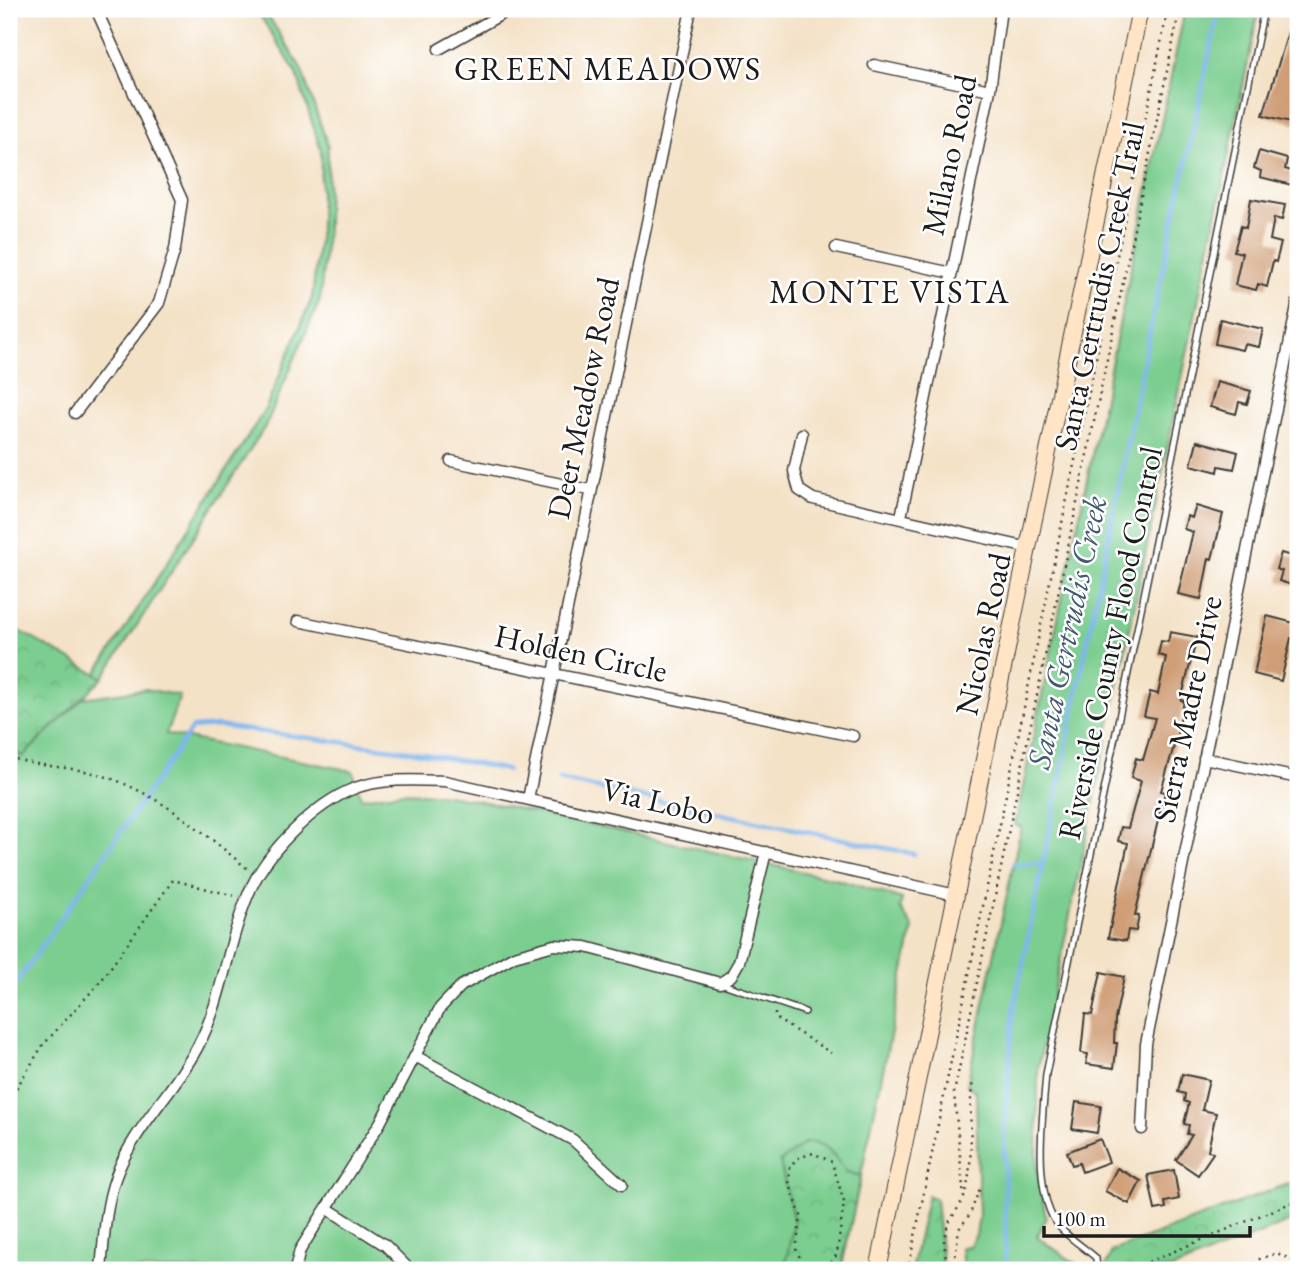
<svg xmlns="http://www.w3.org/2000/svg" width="1307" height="1279" font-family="'EB Garamond',serif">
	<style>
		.grass { fill: #7cce90; stroke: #4c7556; stroke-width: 2 }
		.park { fill: url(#park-crowns); stroke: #4c7556; stroke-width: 2 }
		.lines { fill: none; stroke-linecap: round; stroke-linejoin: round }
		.stream { stroke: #80b5ee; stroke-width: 4.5 }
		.building { fill: #cf9d76 }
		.service-casing { stroke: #3c3a36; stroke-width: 8 }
		.minor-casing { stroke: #3c3a36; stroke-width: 13 }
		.secondary-casing { stroke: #3c3a36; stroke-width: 18 }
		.path { stroke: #3c3a36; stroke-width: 2.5; stroke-dasharray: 2 5; stroke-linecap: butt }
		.service { stroke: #fff; stroke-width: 5 }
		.minor { stroke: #fff; stroke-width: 10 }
		.secondary { stroke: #ffe4c6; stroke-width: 16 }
		.labels { text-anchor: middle; stroke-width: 5; stroke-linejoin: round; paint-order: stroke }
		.street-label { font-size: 32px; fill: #1c1c1c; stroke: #fff }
		.neighbourhood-label { font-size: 33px; letter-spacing: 2px; fill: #1c1c1c; stroke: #fff }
		.water-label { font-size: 33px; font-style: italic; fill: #445970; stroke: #fff }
	</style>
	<defs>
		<pattern id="park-crowns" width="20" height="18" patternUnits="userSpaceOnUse" patternTransform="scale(1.75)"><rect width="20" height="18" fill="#7cce90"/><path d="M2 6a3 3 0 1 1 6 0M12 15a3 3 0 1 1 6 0" fill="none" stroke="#6bb07c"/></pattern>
	</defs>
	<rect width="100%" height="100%" fill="#fff"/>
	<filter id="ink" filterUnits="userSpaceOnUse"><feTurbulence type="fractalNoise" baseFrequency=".0143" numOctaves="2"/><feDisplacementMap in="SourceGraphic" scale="14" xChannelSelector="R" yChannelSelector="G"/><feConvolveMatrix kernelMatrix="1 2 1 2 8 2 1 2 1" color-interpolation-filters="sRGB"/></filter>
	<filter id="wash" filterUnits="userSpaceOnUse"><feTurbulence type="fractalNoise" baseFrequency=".00686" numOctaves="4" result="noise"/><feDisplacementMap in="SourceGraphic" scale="28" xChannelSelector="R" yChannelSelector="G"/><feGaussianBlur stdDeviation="1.57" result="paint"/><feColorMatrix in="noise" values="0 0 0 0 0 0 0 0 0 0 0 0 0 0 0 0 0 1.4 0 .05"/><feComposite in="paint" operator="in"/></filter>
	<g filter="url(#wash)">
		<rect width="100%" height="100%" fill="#f4e2c7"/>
		<path class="grass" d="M256,9H275L267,14L301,68L328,146L327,227L320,300L266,425L103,678L96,674L266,408L312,298L320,228L321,151L296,72Z
			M1185,9H1259L1038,1068L1037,1168L1046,1218L1037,1237L1085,1270H963L961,1247L969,1246L976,1235L979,1216L976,1092L967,1085L1021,827L1015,825Z
			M146,689L180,696L166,734L353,771L361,798L403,792L448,795L507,806L839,880L902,899L900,908L913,928L841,1270H9V751L23,756L83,698Z"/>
		<path class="park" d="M9,625L103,678L23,756L9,751Z
			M805,1143C829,1141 834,1157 847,1172L861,1176L841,1270H784L794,1222L780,1162Z
			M1298,1180V1218L1170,1270H1104L1112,1251Z
			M928,1195L936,1200L943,1270H911Z"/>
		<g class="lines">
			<path class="stream" d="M559,780L914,854
				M1013,864L1042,863
				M9,994L192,728L218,726L416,752L507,770
				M1006,1270L1004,1134L1013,1012L1150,330L1219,9"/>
		</g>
		<g id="blocks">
			<path class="building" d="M1295,9H1298V124L1263,115Z
				M1259,151L1287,159L1285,169L1295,172L1292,185L1260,177L1261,171L1254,168Z
				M1251,199L1285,205L1282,220L1274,218L1270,240L1281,243L1276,262L1273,261L1267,287L1258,284L1256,290L1235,285L1242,253L1234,251L1241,226L1246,228Z
				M1220,319L1263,329L1259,347L1244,344L1242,350L1215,344Z
				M1217,382L1251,391L1247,404L1239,402L1236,414L1210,407Z
				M1197,441L1238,452L1234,469L1219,466L1218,472L1191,465Z
				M1196,506L1223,514L1212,559L1209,558L1201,599L1178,594L1193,532L1184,529L1187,516L1192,518Z
				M1281,553L1298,558V587L1279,581L1282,571L1276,569Z
				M1267,616L1298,624V639L1291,638L1281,681L1254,674Z
				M1170,632L1197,637L1181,700L1184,701L1176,739L1161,791L1165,792L1135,915L1139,916L1136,931L1128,930L1126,941L1108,938L1128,843L1118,841L1121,827L1128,828L1141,781L1131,778L1136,758L1143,760L1155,718L1144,716L1150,692L1158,694L1166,657L1158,655L1161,641L1168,642Z
				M1101,972L1124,977L1115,1019L1114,1043H1117L1114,1068L1086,1064L1088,1054L1081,1053L1085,1014L1092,1015Z
				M1182,1074L1209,1080L1202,1110L1216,1113L1208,1150L1213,1153L1198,1175L1176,1160L1192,1135L1187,1134L1189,1125L1184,1124L1189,1103L1184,1101L1185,1094L1178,1092Z
				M1076,1102L1101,1106L1097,1133L1072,1129Z
				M1100,1139L1109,1162L1082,1172L1079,1163L1072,1165L1067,1152Z
				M1117,1168L1141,1181L1129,1204L1105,1191Z
				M1174,1170L1179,1199L1165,1202L1166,1208L1155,1210L1148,1175Z"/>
		</g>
	</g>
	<g filter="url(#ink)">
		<use href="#blocks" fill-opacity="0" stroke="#3c3a36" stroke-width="2"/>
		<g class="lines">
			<g class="service-casing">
				<path id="service" d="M720,983L805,1012
					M1097,1270L1096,1258C1082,1245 1061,1234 1052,1216C1034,1179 1043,1114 1046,1074L1264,9"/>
			</g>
			<g class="minor-casing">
				<path id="minor" d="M439,49L511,9
					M874,65L990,90
					M836,248L952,273
					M75,413L159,303L175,249L182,200L96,9
					M802,434L794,471L799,490L813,499L1029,548
					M451,461L590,490
					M901,517L990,90L1001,9
					M298,621L853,736
					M1204,758L1298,778
					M528,799L691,9
					M415,1056L573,1140L622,1185
					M1142,1129L1146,1044L1298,301
					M328,1209L385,1245L410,1270
					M101,1270C104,1239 105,1206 116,1176C134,1127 175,1091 198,1046C223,999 227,944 248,895C264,854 314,804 355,788C383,778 416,780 445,781L956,895
					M295,1270L300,1250L380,1123L440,1008L461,986L514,956L554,945L586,947L720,983L731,976L739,962L766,852"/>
			</g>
			<g class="secondary-casing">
				<path id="secondary" d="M878,1270L1140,9"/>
			</g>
			<path class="path" d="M9,757C40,768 74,766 104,776C161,795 204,833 249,870
				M775,1013V1018L831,1053
				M9,1100L43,1045L101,981L173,880L235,896
				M966,1191C975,1155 967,1118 973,1080
				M805,1270L796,1249L801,1216L789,1182L790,1168L796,1159L813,1153L832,1162L844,1202L837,1253L834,1260L822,1270
				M908,1270L1168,9
				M947,1270L944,1240L948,1224L964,1198L954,1093L1180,9
				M953,1270L959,1229L970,1214L980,1188
				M1129,1270L1298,1200
				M1250,1270L1257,1260L1277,1253L1296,1262L1298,1270"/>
			<use href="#service" class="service"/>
			<use href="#minor" class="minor"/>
			<use href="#secondary" class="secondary"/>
		</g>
	</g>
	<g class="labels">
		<g class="street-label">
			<text transform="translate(949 155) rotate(-78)" y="11">Milano Road</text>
			<text transform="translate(1099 286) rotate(-78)" y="11">Santa Gertrudis Creek Trail</text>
			<text transform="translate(583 398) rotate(-78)" y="11">Deer Meadow Road</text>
			<text transform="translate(983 634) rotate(-78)" y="11">Nicolas Road</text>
			<text transform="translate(1110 643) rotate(-78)" y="11">Riverside County Flood Control</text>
			<text transform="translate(581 653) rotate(12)" y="11">Holden Circle</text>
			<text transform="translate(1187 709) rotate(-78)" y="11">Sierra Madre Drive</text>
			<text transform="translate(658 801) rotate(13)" y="11">Via Lobo</text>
		</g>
		<g class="neighbourhood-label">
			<text x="608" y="80">GREEN MEADOWS</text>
			<text x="890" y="303">MONTE VISTA</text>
		</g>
		<g class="water-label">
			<text transform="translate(1066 632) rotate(-78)" y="12">Santa Gertrudis Creek</text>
		</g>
	</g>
	<rect width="1307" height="1279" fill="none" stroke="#fff" stroke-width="35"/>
	<path d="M1044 1226v10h206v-10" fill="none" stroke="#1c1c1c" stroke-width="3.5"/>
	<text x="1055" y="1226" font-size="21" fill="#1c1c1c" stroke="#ffffff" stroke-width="5" paint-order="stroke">100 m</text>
</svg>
